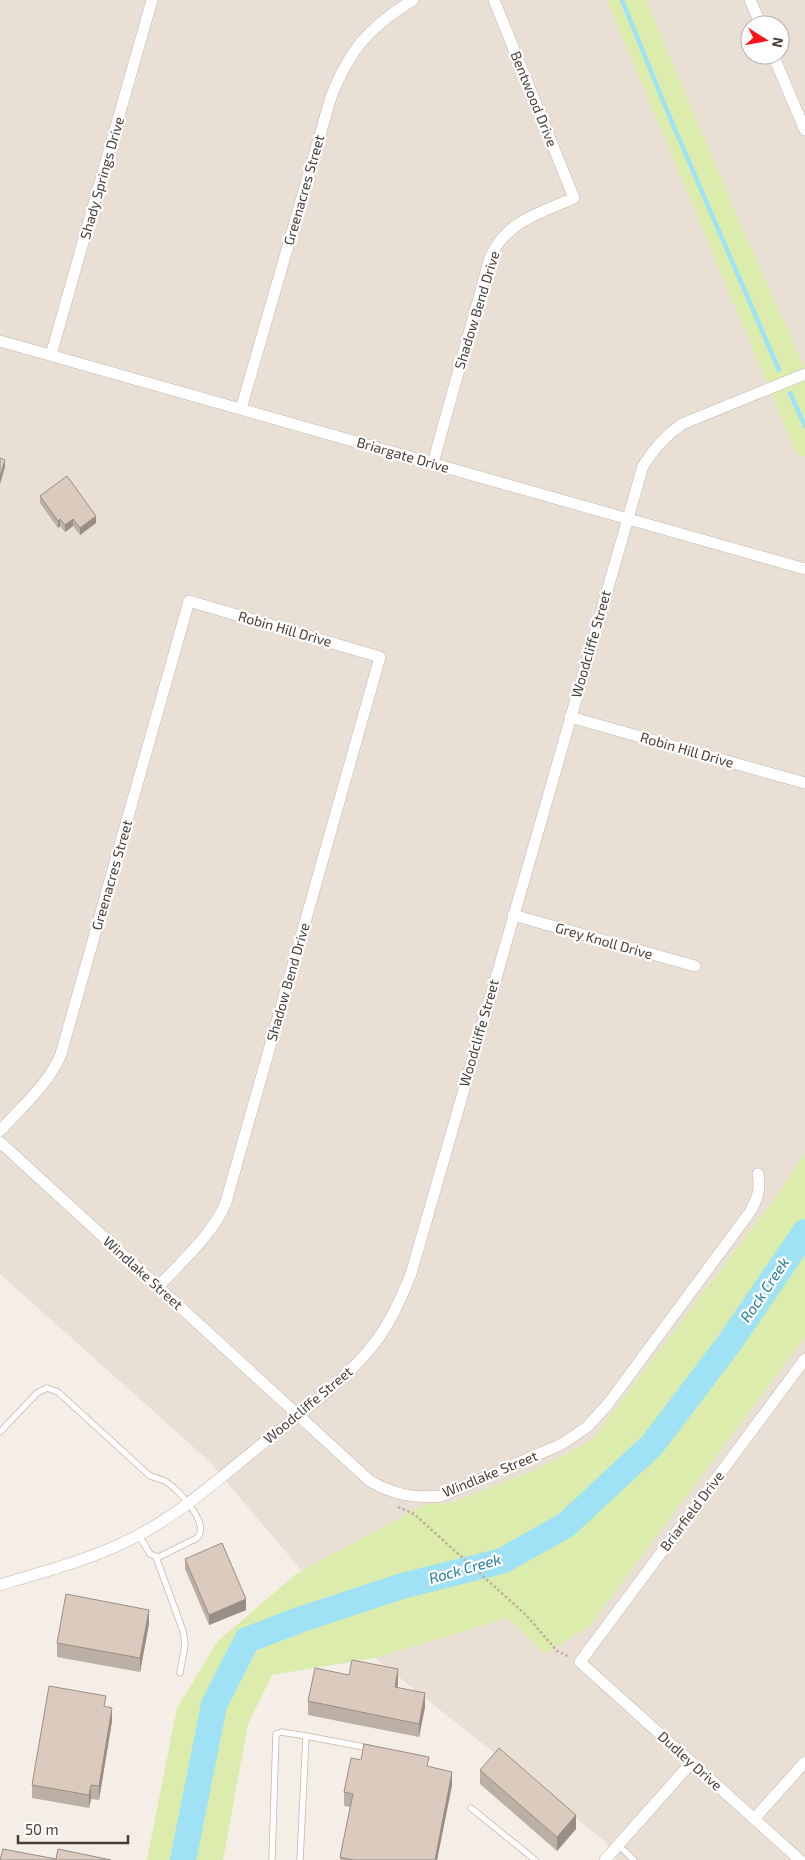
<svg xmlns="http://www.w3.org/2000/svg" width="805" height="1860" font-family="'Exo 2',sans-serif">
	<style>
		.residential { fill: #e9dfd5; fill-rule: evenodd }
		.grass { fill: #dbecad }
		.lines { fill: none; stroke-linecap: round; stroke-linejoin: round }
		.stream { stroke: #9fe2f6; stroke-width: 4.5 }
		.river { stroke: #9fe2f6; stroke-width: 26 }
		.lane-casing { stroke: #c4b7ac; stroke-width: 7 }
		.street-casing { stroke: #c4b7ac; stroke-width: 12 }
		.path { stroke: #c4ad99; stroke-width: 2.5; stroke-dasharray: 2.5 2.5; stroke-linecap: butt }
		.lane { stroke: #fff; stroke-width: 5.5 }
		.street { stroke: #fff; stroke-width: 11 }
		.wall { fill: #bcafa4 }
		.shaded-wall { fill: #998e86 }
		.building { fill: #dbcbbf; stroke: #998e86 }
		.labels { text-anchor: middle; stroke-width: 4.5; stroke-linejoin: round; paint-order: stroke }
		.street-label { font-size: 14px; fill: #493e35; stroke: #fff }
		.water-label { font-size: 15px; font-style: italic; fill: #217e9b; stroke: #fff }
	</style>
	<rect width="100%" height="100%" fill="#f5eee7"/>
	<path class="residential" d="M0,0H607L796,453L805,457V1153L783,1187L592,1440L535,1470L451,1503L425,1504L302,1571L209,1461L0,1274Z
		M646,0H805V368L738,218ZM750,25H780V55H750Z
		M805,1337V1860H617L606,1842L375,1658L508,1618L545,1654L589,1627Z"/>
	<path class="grass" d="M607,0H646L738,218L805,368V457L796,453Z
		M805,1153V1337L589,1627L545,1654L508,1618L375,1658L272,1675L248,1724L223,1860H147L177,1708L218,1641L296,1574L425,1504L451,1503L535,1470L592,1440L783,1187Z"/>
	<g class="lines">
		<path class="stream" d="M622,0L668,113L779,370
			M790,393L805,426"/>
		<path class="river" d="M183,1860L214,1705L247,1640L299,1620L402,1586L502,1561L566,1525L652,1445L730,1342L805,1232"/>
		<g class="lane-casing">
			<path id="lane" d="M0,1432L37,1393L47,1388L58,1392L150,1476C154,1477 160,1479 165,1481C178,1489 211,1524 197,1538L159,1557L150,1554L139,1535
				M156,1557L183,1631L185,1644L180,1673
				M471,1808L535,1860
				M618,1845L634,1860
				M272,1860L276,1734L281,1732L306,1736
				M300,1860L306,1736L369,1748"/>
		</g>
		<g class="street-casing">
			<path id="street" d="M750,0L761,25
				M773,55L805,130
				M0,341L805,569
				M51,355L152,0
				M241,409L331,97C350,49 369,27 413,0
				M433,463L490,258C506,221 540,213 574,198L494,0
				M570,717L805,783
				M513,915L695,966
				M0,1131C21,1107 49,1084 61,1054L189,601L380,657L226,1202C215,1232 180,1263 158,1287
				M0,1142L370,1481C393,1494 414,1499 441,1496L562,1444L587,1427L608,1404L750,1212C757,1199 761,1190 758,1174
				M0,1585C42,1572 86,1561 125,1542C176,1518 217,1480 261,1445C298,1415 338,1387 369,1350C388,1328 400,1301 411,1274L643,466C654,448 665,436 682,424L805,374
				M754,1819L805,1762
				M605,1860L691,1763
				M800,1860L580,1662L805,1359"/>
		</g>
		<path class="path" d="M398,1507L414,1514L526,1615L557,1651L570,1657"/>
		<use href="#lane" class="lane"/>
		<use href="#street" class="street"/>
	</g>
	<path class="wall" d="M40,496L96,523L80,535L73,526L65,532L60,526L58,528L40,503Z
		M185,1559L246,1610L209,1625L185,1569Z
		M149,1624L140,1672L57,1657V1643Z
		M349,1675L398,1683L397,1688L425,1707L419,1737L308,1715V1701Z
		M106,1707L112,1721L99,1800L91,1799L89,1808L32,1798V1785Z
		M361,1760L429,1767L452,1785L437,1860H340L350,1807L344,1806V1792Z
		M480,1770L576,1829L557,1851L480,1784Z"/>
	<path class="shaded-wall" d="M5,460V467L0,484V477Z
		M96,516V523L80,535V528Z
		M60,519V526L58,528V521Z
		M73,519V526L65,532V525Z
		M246,1599V1610L209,1625V1615Z
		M149,1610V1624L140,1672V1658Z
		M398,1669V1683L395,1701V1687Z
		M425,1693V1707L419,1737V1724Z
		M112,1708V1721L99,1800V1786Z
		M452,1772V1785L437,1860H435Z
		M91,1785V1799L89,1808V1795Z
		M576,1815V1829L557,1851V1837Z"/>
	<path class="building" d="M0,458L5,460L0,477Z
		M67,476L96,516L80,528L73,519L65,525L60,519L58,521L40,496Z
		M222,1543L246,1599L209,1615L185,1559Z
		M66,1594L149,1610L140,1658L57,1643Z
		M352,1660L398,1669L395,1687L425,1693L419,1724L308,1701L315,1668L349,1675Z
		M49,1686L106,1696L104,1706L112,1708L99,1786L91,1785L89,1795L32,1785Z
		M364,1744L429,1757L427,1766L452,1772L435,1860H353L340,1857L353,1794L344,1792L351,1758L361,1760Z
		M499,1748L576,1815L557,1837L480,1770Z
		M3,1849L56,1859L58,1849L111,1860H0Z"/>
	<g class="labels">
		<g class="street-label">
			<text transform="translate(534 99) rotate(68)" y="5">Bentwood Drive</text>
			<text transform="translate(102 178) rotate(-74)" y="5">Shady Springs Drive</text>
			<text transform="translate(304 190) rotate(-74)" y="5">Greenacres Street</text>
			<text transform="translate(477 310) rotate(-73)" y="5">Shadow Bend Drive</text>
			<text transform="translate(403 455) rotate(16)" y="5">Briargate Drive</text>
			<text transform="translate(285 629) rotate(16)" y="5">Robin Hill Drive</text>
			<text transform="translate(591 644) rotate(-74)" y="5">Woodcliffe Street</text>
			<text transform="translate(687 750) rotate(16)" y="5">Robin Hill Drive</text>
			<text transform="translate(112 875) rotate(-74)" y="5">Greenacres Street</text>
			<text transform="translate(604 941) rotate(16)" y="5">Grey Knoll Drive</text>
			<text transform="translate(288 982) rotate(-74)" y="5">Shadow Bend Drive</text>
			<text transform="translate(479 1033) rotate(-74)" y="5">Woodcliffe Street</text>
			<text transform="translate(143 1273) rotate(42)" y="5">Windlake Street</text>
			<text transform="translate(308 1405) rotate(-40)" y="5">Woodcliffe Street</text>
			<text transform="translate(490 1474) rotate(-22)" y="5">Windlake Street</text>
			<text transform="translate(692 1511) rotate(-53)" y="5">Briarfield Drive</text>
			<text transform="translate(690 1761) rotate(42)" y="5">Dudley Drive</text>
		</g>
		<g class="water-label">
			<text transform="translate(765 1290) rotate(-56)" y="5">Rock Creek</text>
			<text transform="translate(465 1569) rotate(-16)" y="5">Rock Creek</text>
		</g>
	</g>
	<g transform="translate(765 40) rotate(101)"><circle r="24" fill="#ffffff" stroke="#b6b2ae"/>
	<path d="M0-4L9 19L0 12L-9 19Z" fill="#ff141c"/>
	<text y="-8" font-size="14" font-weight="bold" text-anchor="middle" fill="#493e35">N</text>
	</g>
	<path d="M18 1835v8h110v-8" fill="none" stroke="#493e35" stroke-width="2.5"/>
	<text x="25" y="1835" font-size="15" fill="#493e35" stroke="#ffffff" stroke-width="4" paint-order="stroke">50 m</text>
</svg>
